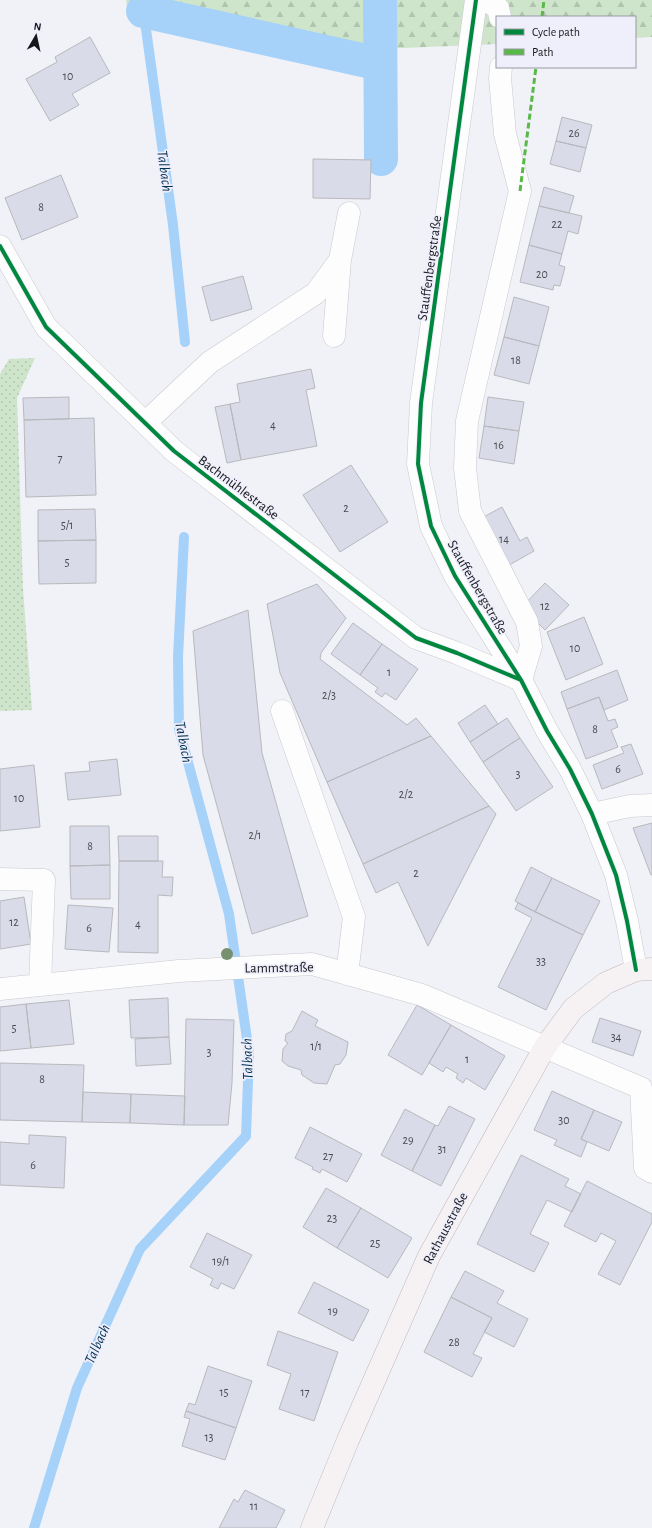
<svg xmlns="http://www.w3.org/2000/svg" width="652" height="1528" font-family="'Alegreya Sans',sans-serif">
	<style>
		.grass { fill: url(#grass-dots) }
		.forest { fill: url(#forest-firs) }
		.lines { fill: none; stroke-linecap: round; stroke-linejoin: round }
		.stream { stroke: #a6d2f9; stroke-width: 10 }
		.canal { stroke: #a6d2f9; stroke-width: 34 }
		.building { fill: #dadbe8; stroke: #b8b8bd }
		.minor-casing { stroke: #c8c9ce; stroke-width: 23 }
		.major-casing { stroke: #c1b8bc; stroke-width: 23 }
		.minor { stroke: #fdfdfe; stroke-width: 22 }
		.major { stroke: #f6f1f3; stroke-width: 22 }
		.quiet { stroke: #58b947; stroke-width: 3; stroke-dasharray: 6 3; stroke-linecap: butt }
		.cycleway-casing { stroke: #eeeffb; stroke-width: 6 }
		.cycleway { stroke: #00873e; stroke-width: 4 }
		.tree { fill: #779070 }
		.labels { text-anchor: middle; stroke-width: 3.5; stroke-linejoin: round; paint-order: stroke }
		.number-label { font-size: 12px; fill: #4a4a50 }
		.street-label { font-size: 14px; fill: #17171b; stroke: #eeeffb }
		.water-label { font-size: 15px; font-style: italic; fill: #003052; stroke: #eeeffb }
	</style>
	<defs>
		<pattern id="grass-dots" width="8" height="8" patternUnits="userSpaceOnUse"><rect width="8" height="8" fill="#cfe5cb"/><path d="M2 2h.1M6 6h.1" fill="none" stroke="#b1c4ae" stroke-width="1.8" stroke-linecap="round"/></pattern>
		<pattern id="forest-firs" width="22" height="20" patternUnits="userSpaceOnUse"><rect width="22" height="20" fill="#cfe5cb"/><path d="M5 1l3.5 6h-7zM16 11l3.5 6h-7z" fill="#b1c4ae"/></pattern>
	</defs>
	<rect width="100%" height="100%" fill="#f1f2f8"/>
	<path class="grass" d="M35,358L17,398L23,588L32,710L0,711V374L9,359Z"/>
	<path class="forest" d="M126,0H652V37L635,38V17H497V44L357,50L128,14Z"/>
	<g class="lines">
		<path class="stream" d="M142,0L173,225L185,342
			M34,1528L77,1388L140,1249L246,1136L249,1053L229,914L179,729L178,657L184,537"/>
		<path class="canal" d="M380,0L381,159
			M143,11L380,64"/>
	</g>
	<path class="building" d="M90,37L110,73L72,94L79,105L50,121L26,79L57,62L55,57Z
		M562,117L592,125L586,148L556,141Z
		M556,141L586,148L580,172L550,164Z
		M313,159L371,160L370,199L313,198Z
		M61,175L78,217L22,240L5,198Z
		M544,187L574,196L569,213L539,206Z
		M539,206L582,216L578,234L568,231L562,254L529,245Z
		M529,245L562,254L559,265L565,267L560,286L554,285L553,290L520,282Z
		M243,276L252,309L211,321L202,287Z
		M514,297L549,307L539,346L504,337Z
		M504,337L539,346L529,384L494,375Z
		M311,369L315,388L306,390L317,446L241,460L230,404L240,402L237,384Z
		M69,397V419L24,420L23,398Z
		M488,397L524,402L519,431L484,426Z
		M230,404L241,460L227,463L215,407Z
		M94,418L96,495L26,497L24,420Z
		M484,426L519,431L514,464L479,458Z
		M351,465L388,522L340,552L303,495Z
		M502,507L520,541L527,537L534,551L504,568L478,520Z
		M95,509L96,540L38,541V510Z
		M96,540V583L39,584L38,541Z
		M545,583L569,605L545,630L522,607Z
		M317,584L346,618L321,653L320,659L407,725L416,718L431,736L327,782L280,673L267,604Z
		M248,610L262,753L308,916L252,934L203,755L193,631Z
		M584,617L603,664L566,680L547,632Z
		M353,623L382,644L360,675L331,654Z
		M382,644L418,669L396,700L385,693L382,697L375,692L378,688L360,675Z
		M617,670L628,700L604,710L599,697L567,709L561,692Z
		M599,697L608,721L615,719L618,727L611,730L618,747L586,759L567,709Z
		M485,705L498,724L470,742L458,723Z
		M507,718L520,738L483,762L470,742Z
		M431,736L489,806L363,864L327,782Z
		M520,738L553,787L516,811L483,762Z
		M631,744L643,774L602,789L593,765L624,753L621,747Z
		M117,759L121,795L68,800L65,773L90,771L89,762Z
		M34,765L40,827L0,831V769Z
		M489,806L496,814L428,946L398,882L376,893L363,864Z
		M652,823V875H651L633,828Z
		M70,826H109L110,865L70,866Z
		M118,836H158V861H119Z
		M119,861H163L162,877H173L172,896L158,895V953L118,952Z
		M110,865V899H71L70,866Z
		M531,867L552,878L535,912L515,901Z
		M552,878L600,901L583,935L535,912Z
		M24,897L31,944L0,949V901Z
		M518,903L583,935L546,1010L498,987L532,918L515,909Z
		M68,905L113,908L109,952L65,949Z
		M168,998L169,1037L131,1038L129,1000Z
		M69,1000L74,1044L31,1048L26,1004Z
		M26,1004L31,1048L0,1051V1007Z
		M417,1005L451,1025L422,1075L388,1055Z
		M302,1011L318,1020L315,1026L348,1042L346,1055L340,1064L335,1065L327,1084L314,1083L302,1075L301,1070L288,1066L282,1061L283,1049L288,1043L285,1041L286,1034L292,1031Z
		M600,1018L641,1031L633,1056L592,1042Z
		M186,1019L234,1020L232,1083L228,1125H184Z
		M451,1025L505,1056L485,1090L466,1078L463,1083L456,1078L458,1074L446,1067L443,1072L429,1063Z
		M169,1037L171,1064L136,1066L135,1039Z
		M0,1063L84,1065L82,1122L0,1120Z
		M552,1091L594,1110L581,1139L587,1142L581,1157L554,1145L557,1140L534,1130Z
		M83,1092L131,1094L130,1123L82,1122Z
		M131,1094L185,1096L184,1125L130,1123Z
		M449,1106L475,1119L441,1186L412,1171L435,1125L438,1126Z
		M405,1109L435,1125L412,1171L381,1155Z
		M594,1110L622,1122L609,1151L581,1139Z
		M310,1127L362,1154L347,1182L322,1169L320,1173L312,1169L313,1167L295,1158Z
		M29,1135L66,1137L64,1188L0,1185V1142L29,1144Z
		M521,1155L569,1179L565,1186L581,1194L572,1212L547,1200L530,1234L549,1243L534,1272L477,1244Z
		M587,1181L652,1214V1222L620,1285L598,1274L616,1241L601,1233L596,1242L564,1226Z
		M326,1188L361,1208L337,1248L303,1227Z
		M361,1208L412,1238L388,1278L337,1248Z
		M207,1233L252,1255L234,1289L221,1283L218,1289L210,1285L213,1279L190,1267Z
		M465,1271L504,1291L497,1303L528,1319L514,1347L484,1332L492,1318L451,1297Z
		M314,1282L369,1310L353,1341L298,1313Z
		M451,1297L492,1318L473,1354L482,1358L472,1377L424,1352Z
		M278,1331L338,1352L314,1421L279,1409L291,1374L267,1365Z
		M208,1366L252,1381L236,1428L186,1411L189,1403L195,1405Z
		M186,1411L236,1428L225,1460L182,1446L190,1419L184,1417Z
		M245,1490L285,1510L276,1528H219L234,1499L238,1502Z"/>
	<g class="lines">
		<g class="minor-casing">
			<path id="minor" d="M476,0L421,403L418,464L431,526L455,576L521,680L547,731L570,769L592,814L616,875L627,921L636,970
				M486,0L498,8L500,17
				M501,67L500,78L505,134L520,191L467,421L465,468L470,511L527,622L531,646L521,680
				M0,246L46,327L174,451L416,638L457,653L521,680
				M334,336L340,260
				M145,423L210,362L316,293L340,260L349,213
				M282,711L354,917L347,974
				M592,814L630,806L652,805
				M0,879L44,880L40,985
				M0,989L179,971L312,964L422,995L641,1088L645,1168L652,1172"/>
		</g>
		<g class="major-casing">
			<path id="major" d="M312,1528L348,1440L429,1256L545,1047L573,1009L606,983L636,970L652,969"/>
		</g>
		<use href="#minor" class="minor"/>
		<use href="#major" class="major"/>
		<path class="quiet" d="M542,17L544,0
			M520,191L536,67"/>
		<g class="cycleway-casing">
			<path id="cycleway" d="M476,0L421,403L418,464L431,526L455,576L521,680L547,731L570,769L592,814L616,875L627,921L636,970
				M0,246L46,327L174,451L416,638L457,653L521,680"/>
		</g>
		<use href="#cycleway" class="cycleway"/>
	</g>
	<circle class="tree" cx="227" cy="954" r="6"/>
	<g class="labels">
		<g class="number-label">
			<text x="68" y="80">10</text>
			<text x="574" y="137">26</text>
			<text x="41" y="211">8</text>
			<text x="557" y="228">22</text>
			<text x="542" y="278">20</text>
			<text x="516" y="364">18</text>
			<text x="273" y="429">4</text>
			<text x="499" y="449">16</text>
			<text x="60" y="462">7</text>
			<text x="346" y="512">2</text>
			<text x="67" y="529">5/1</text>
			<text x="504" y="543">14</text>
			<text x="67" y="566">5</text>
			<text x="545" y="610">12</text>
			<text x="575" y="652">10</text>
			<text x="389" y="676">1</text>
			<text x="329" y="699">2/3</text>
			<text x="595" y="733">8</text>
			<text x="618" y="773">6</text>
			<text x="518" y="778">3</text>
			<text x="406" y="798">2/2</text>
			<text x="19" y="802">10</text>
			<text x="255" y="839">2/1</text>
			<text x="90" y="850">8</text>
			<text x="416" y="877">2</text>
			<text x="14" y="926">12</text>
			<text x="138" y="928">4</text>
			<text x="89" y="932">6</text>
			<text x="541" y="965">33</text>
			<text x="14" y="1032">5</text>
			<text x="616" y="1041">34</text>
			<text x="316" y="1050">1/1</text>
			<text x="209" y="1056">3</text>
			<text x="467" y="1063">1</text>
			<text x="42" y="1083">8</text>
			<text x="564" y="1124">30</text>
			<text x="408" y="1144">29</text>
			<text x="442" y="1153">31</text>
			<text x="328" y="1160">27</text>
			<text x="33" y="1169">6</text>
			<text x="332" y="1222">23</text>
			<text x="375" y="1247">25</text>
			<text x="221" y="1265">19/1</text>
			<text x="333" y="1315">19</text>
			<text x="454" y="1346">28</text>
			<text x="224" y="1396">15</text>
			<text x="305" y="1396">17</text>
			<text x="209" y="1441">13</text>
			<text x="254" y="1510">11</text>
		</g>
		<g class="street-label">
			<text transform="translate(429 268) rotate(-82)" y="5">Stauffenbergstraße</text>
			<text transform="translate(239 487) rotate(37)" y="5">Bachmühlestraße</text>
			<text transform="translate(478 587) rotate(60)" y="5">Stauffenbergstraße</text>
			<text transform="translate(279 967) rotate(-1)" y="5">Lammstraße</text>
			<text transform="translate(445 1228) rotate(-62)" y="5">Rathausstraße</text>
		</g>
		<g class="water-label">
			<text transform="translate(165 171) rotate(82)" y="5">Talbach</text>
			<text transform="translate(184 742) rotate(79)" y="5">Talbach</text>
			<text transform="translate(247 1059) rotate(-92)" y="5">Talbach</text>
			<text transform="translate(97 1344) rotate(-66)" y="5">Talbach</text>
		</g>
	</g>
	<rect x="496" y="16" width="140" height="52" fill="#eeeffb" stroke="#9899a1"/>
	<rect x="504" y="29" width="20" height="6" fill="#00873e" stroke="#9899a1"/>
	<text x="532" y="36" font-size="12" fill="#17171b">Cycle path</text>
	<rect x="504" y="49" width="20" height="6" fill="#58b947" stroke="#9899a1"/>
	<text x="532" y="56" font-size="12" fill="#17171b">Path</text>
	<g transform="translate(36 36) rotate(9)" stroke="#eeeffb" stroke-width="3" paint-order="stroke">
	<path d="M0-3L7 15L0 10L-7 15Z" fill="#17171b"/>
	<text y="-6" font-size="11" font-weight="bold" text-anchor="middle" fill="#17171b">N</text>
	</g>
</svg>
